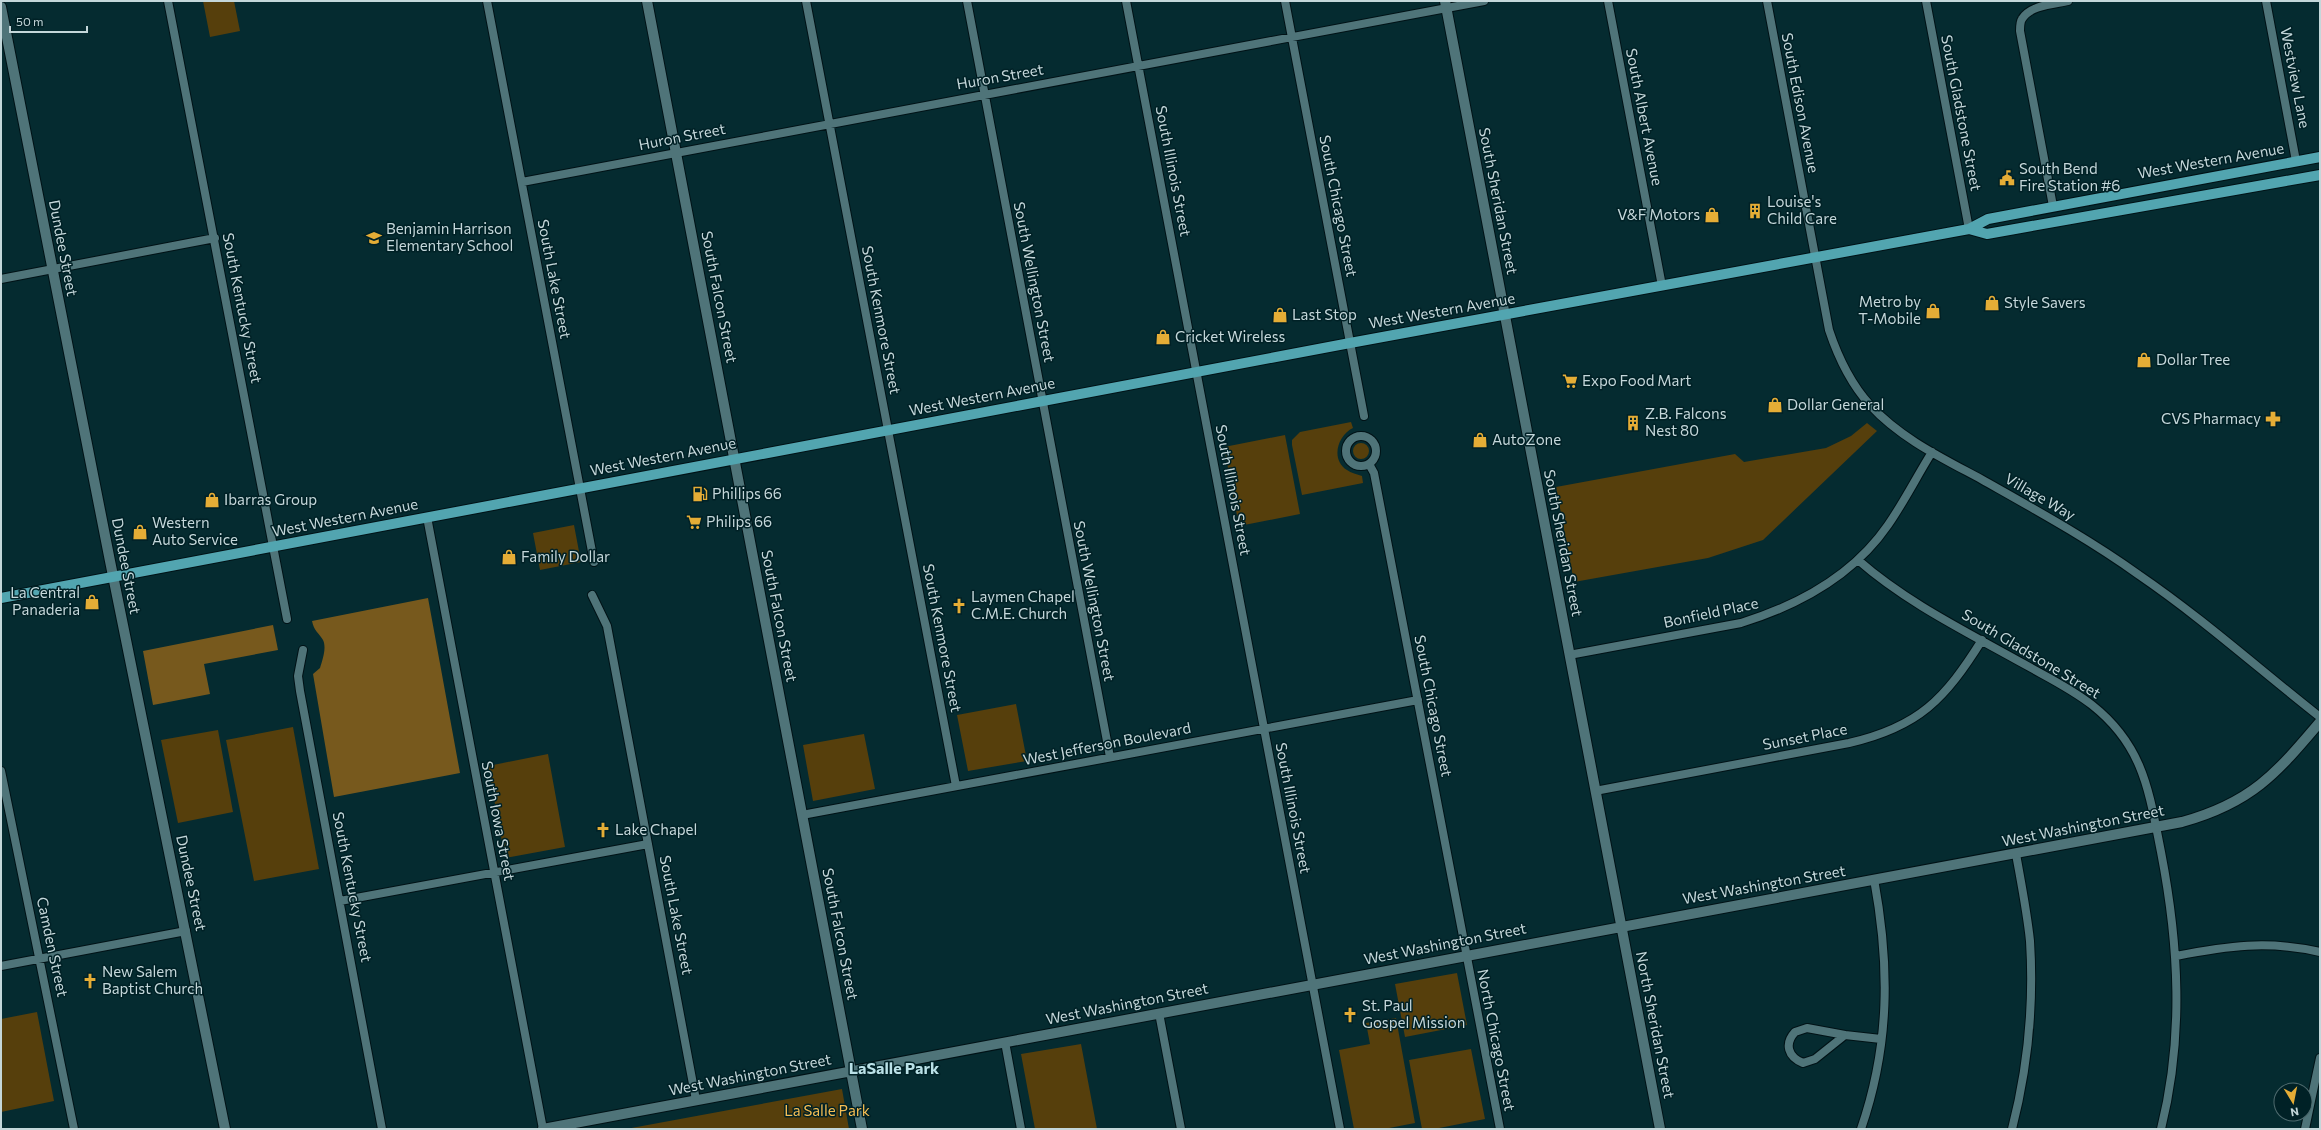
<svg xmlns="http://www.w3.org/2000/svg" width="2321" height="1130" font-family="Commissioner,sans-serif">
	<style>
		.green { fill: #563f0c }
		.forest { fill: #77591d }
		.lines { fill: none; stroke-linecap: round; stroke-linejoin: round }
		.minor-casing { stroke: #001216; stroke-width: 10 }
		.tertiary-casing { stroke: #001216; stroke-width: 12 }
		.primary-casing { stroke: #001216; stroke-width: 12 }
		.minor { stroke: #4f7479; stroke-width: 8 }
		.tertiary { stroke: #4f7479; stroke-width: 10 }
		.primary { stroke: #52a5b0; stroke-width: 10 }
		.labels { text-anchor: middle; stroke-width: 3; stroke-linejoin: round; paint-order: stroke }
		.street-label { font-size: 15px; fill: #c4d7da; stroke: #002126 }
		.poi-label { font-size: 15px; fill: #c4d7da; stroke: #002126; text-anchor: start }
		.park-label { font-size: 15px; fill: #f5be54; stroke: #002126 }
		.neighbourhood-label { font-size: 16px; font-weight: bold; fill: #bae1e7; stroke: #002126 }
	</style>
	<rect width="100%" height="100%" fill="#052b30"/>
	<path class="green" d="M203,1H234L240,31L210,37Z
		M1351,422L1353,428C1338,435 1330,459 1347,470C1351,473 1357,474 1362,476L1363,483L1302,495L1292,445V440L1300,432Z
		M1867,423L1877,431L1763,540L1708,558L1574,582L1556,487L1735,454L1744,462L1826,448L1851,436Z
		M1285,435L1300,514L1239,526L1224,447Z
		M1353 451a8 8 0 1 1 16 0a8 8 0 1 1-16 0Z
		M574,525L581,562L540,570L533,533Z
		M1016,704L1027,761L968,771L957,715Z
		M293,727L319,869L254,881L226,740Z
		M218,730L233,812L178,823L161,740Z
		M864,734L875,789L813,801L803,745Z
		M548,754L565,847L505,858L488,766Z
		M1457,973L1467,1025L1405,1037L1395,984Z
		M37,1012L54,1101L1,1112V1019Z
		M1396,1018L1415,1123L1384,1129H1354L1339,1050L1370,1044L1366,1023Z
		M1081,1044L1097,1129H1035L1021,1054Z
		M1471,1049L1485,1119L1434,1129H1422L1409,1060Z
		M842,1089L849,1129H626Z"/>
	<path class="forest" d="M428,598L460,773L334,797L313,674L320,668C322,661 327,648 323,640C318,632 314,631 312,621Z
		M273,625L278,650L204,664L210,694L153,705L143,651Z"/>
	<g class="lines">
		<g class="minor-casing">
			<path id="minor" d="M168,1L287,619
				M487,1L594,562
				M806,1L956,786
				M967,1L1110,757
				M1126,1L1340,1129
				M1285,1L1364,416
				M1608,1L1662,286
				M1767,1L1829,330C1838,357 1850,383 1870,405C1900,438 1942,458 1981,479C2034,509 2089,539 2139,575C2202,618 2260,670 2320,717
				M1926,1L1969,229
				M2266,1L2296,161
				M522,182L1484,1
				M2053,206L2020,31C2020,27 2020,22 2022,19C2030,5 2055,4 2068,1
				M1,279L215,238
				M1346 451a15 15 0 1 1 30 0a15 15 0 1 1-30 0Z
				M1369,464L1374,473L1500,1129
				M427,517L543,1129
				M1858,560C1907,603 1967,632 2024,664C2047,677 2072,689 2092,705C2144,746 2149,792 2161,852C2179,945 2184,1037 2161,1129
				M592,595L607,626L696,1100
				M303,650L298,676L300,691L382,1129
				M1569,655L1741,623C1799,605 1853,576 1888,525C1904,502 1917,476 1932,452
				M1,771L74,1129
				M1595,791L1849,743C1919,727 1945,699 1982,640
				M802,815L1418,700
				M340,901L648,844
				M2176,956C2227,946 2268,940 2320,952
				M1,966L186,931
				M1159,1013L1181,1129
				M1807,1028L1845,1035L1815,1059L1803,1063C1788,1057 1784,1044 1795,1032Z
				M1845,1035L1881,1039
				M1005,1042L1021,1129
				M1861,1129C1890,1045 1890,966 1874,879
				M2012,1129C2028,1067 2034,1005 2030,941C2027,912 2021,882 2016,854
				M2305,1129L2320,1058"/>
		</g>
		<g class="tertiary-casing">
			<path id="tertiary" d="M647,1L862,1129
				M1445,1L1660,1129
				M1,7L110,561L225,1129
				M543,1129L2182,822C2251,803 2276,774 2320,722"/>
		</g>
		<g class="primary-casing">
			<path id="primary" d="M1969,229L1987,234L2320,175
				M1,598L1350,343L1969,229L1988,219L2320,157"/>
		</g>
		<use href="#minor" class="minor"/>
		<use href="#tertiary" class="tertiary"/>
		<use href="#primary" class="primary"/>
	</g>
	<defs>
		<g id="civic-bare" transform="scale(1.2)"><path d="M-.6-6.5H3V-4.5H.6V-3L4-1V1h2V6H-6V1h2V-1L-.6-3ZM-1.2 2.5V6h2.4V2.5Z" fill="#e5ad36" stroke="#002126" stroke-width="2.5" paint-order="stroke"/></g>
		<g id="building-bare" transform="scale(1.2)"><path d="M-4-6H4V6H1V3H-1V6H-4ZM-2.5-4.3h1.7v1.8h-1.7ZM.8-4.3h1.7v1.8H.8ZM-2.5-1h1.7V.8h-1.7ZM.8-1h1.7V.8H.8Z" fill="#e5ad36" stroke="#002126" stroke-width="2.5" paint-order="stroke"/></g>
		<g id="shop-bare" transform="scale(1.2)"><path d="M-5-2.5h2.3a2.7 3.5 0 0 1 5.4 0H5L5.5 6h-11ZM-1.5-2.5h3a1.5 2.3 0 0 0-3 0Z" fill="#e5ad36" stroke="#002126" stroke-width="2.5" paint-order="stroke"/></g>
		<g id="school-bare" transform="scale(1.2)"><path d="M0-5L7-2L0 1L-7-2ZM-4 1L0 2.5L4 1V4Q0 6-4 4Z" fill="#e5ad36" stroke="#002126" stroke-width="2.5" paint-order="stroke"/></g>
		<g id="supermarket-bare" transform="scale(1.2)"><path d="M-6-5.5h2.5l.6 2H6L4.5 2H-2.5L-4.4-4H-6ZM-1.5 3.2a1.3 1.3 0 1 0 .1 0ZM3 3.2a1.3 1.3 0 1 0 .1 0Z" fill="#e5ad36" stroke="#002126" stroke-width="2.5" paint-order="stroke"/></g>
		<g id="pharmacy-bare" transform="scale(1.2)"><path d="M-2-6h4v4h4v4h-4v4h-4v-4h-4v-4h4Z" fill="#e5ad36" stroke="#002126" stroke-width="2.5" paint-order="stroke"/></g>
		<g id="fuel-bare" transform="scale(1.2)"><path d="M-5.5-6h7V0h2V4h1.3V-2.5L3-4.5l.8-.8L6-3V5H2.5V1h-1V6h-7ZM-4.2-4.7v3.2H.2V-4.7Z" fill="#e5ad36" stroke="#002126" stroke-width="2.5" paint-order="stroke"/></g>
		<g id="church-bare" transform="scale(1.2)"><path d="M-1.2-6h2.4v3.5h3.3v2.4h-3.3V6h-2.4V-.1h-3.3v-2.4h3.3Z" fill="#e5ad36" stroke="#002126" stroke-width="2.5" paint-order="stroke"/></g>
	</defs>
	<g fill-rule="evenodd">
		<use href="#civic-bare" x="2007" y="178"/>
		<use href="#building-bare" x="1755" y="211"/>
		<use href="#shop-bare" x="1712" y="215"/>
		<use href="#school-bare" x="374" y="238"/>
		<use href="#shop-bare" x="1992" y="303"/>
		<use href="#shop-bare" x="1933" y="311"/>
		<use href="#shop-bare" x="1280" y="315"/>
		<use href="#shop-bare" x="1163" y="337"/>
		<use href="#shop-bare" x="2144" y="360"/>
		<use href="#supermarket-bare" x="1570" y="381"/>
		<use href="#shop-bare" x="1775" y="405"/>
		<use href="#pharmacy-bare" x="2273" y="419"/>
		<use href="#building-bare" x="1633" y="423"/>
		<use href="#shop-bare" x="1480" y="440"/>
		<use href="#fuel-bare" x="700" y="494"/>
		<use href="#shop-bare" x="212" y="500"/>
		<use href="#supermarket-bare" x="694" y="522"/>
		<use href="#shop-bare" x="140" y="532"/>
		<use href="#shop-bare" x="509" y="557"/>
		<use href="#shop-bare" x="92" y="602"/>
		<use href="#church-bare" x="959" y="606"/>
		<use href="#church-bare" x="603" y="830"/>
		<use href="#church-bare" x="90" y="981"/>
		<use href="#church-bare" x="1350" y="1015"/>
	</g>
	<g class="labels">
		<g class="street-label">
			<text transform="translate(1000 77) rotate(-10)" y="5">Huron Street</text>
			<text transform="translate(2295 78) rotate(79)" y="5">Westview Lane</text>
			<text transform="translate(1800 103) rotate(79)" y="5">South Edison Avenue</text>
			<text transform="translate(1961 113) rotate(79)" y="5">South Gladstone Street</text>
			<text transform="translate(1644 117) rotate(79)" y="5">South Albert Avenue</text>
			<text transform="translate(682 137) rotate(-11)" y="5">Huron Street</text>
			<text transform="translate(2211 161) rotate(-10)" y="5">West Western Avenue</text>
			<text transform="translate(1173 171) rotate(79)" y="5">South Illinois Street</text>
			<text transform="translate(1498 201) rotate(79)" y="5">South Sheridan Street</text>
			<text transform="translate(1338 206) rotate(79)" y="5">South Chicago Street</text>
			<text transform="translate(63 248) rotate(79)" y="5">Dundee Street</text>
			<text transform="translate(554 279) rotate(79)" y="5">South Lake Street</text>
			<text transform="translate(1034 282) rotate(79)" y="5">South Wellington Street</text>
			<text transform="translate(719 297) rotate(79)" y="5">South Falcon Street</text>
			<text transform="translate(242 308) rotate(79)" y="5">South Kentucky Street</text>
			<text transform="translate(1442 311) rotate(-10)" y="5">West Western Avenue</text>
			<text transform="translate(881 320) rotate(79)" y="5">South Kenmore Street</text>
			<text transform="translate(982 397) rotate(-11)" y="5">West Western Avenue</text>
			<text transform="translate(663 457) rotate(-11)" y="5">West Western Avenue</text>
			<text transform="translate(1233 490) rotate(79)" y="5">South Illinois Street</text>
			<text transform="translate(2040 497) rotate(30)" y="5">Village Way</text>
			<text transform="translate(345 518) rotate(-11)" y="5">West Western Avenue</text>
			<text transform="translate(1563 543) rotate(79)" y="5">South Sheridan Street</text>
			<text transform="translate(126 566) rotate(79)" y="5">Dundee Street</text>
			<text transform="translate(1094 601) rotate(79)" y="5">South Wellington Street</text>
			<text transform="translate(1711 613) rotate(-12)" y="5">Bonfield Place</text>
			<text transform="translate(779 616) rotate(79)" y="5">South Falcon Street</text>
			<text transform="translate(942 638) rotate(79)" y="5">South Kenmore Street</text>
			<text transform="translate(2031 654) rotate(31)" y="5">South Gladstone Street</text>
			<text transform="translate(1433 706) rotate(79)" y="5">South Chicago Street</text>
			<text transform="translate(1805 737) rotate(-11)" y="5">Sunset Place</text>
			<text transform="translate(1107 744) rotate(-11)" y="5">West Jefferson Boulevard</text>
			<text transform="translate(1293 808) rotate(79)" y="5">South Illinois Street</text>
			<text transform="translate(498 821) rotate(79)" y="5">South Iowa Street</text>
			<text transform="translate(2083 826) rotate(-11)" y="5">West Washington Street</text>
			<text transform="translate(191 883) rotate(78)" y="5">Dundee Street</text>
			<text transform="translate(1764 885) rotate(-10)" y="5">West Washington Street</text>
			<text transform="translate(352 887) rotate(79)" y="5">South Kentucky Street</text>
			<text transform="translate(676 915) rotate(79)" y="5">South Lake Street</text>
			<text transform="translate(840 934) rotate(79)" y="5">South Falcon Street</text>
			<text transform="translate(1445 944) rotate(-11)" y="5">West Washington Street</text>
			<text transform="translate(52 947) rotate(78)" y="5">Camden Street</text>
			<text transform="translate(1127 1004) rotate(-11)" y="5">West Washington Street</text>
			<text transform="translate(1655 1025) rotate(79)" y="5">North Sheridan Street</text>
			<text transform="translate(1496 1040) rotate(79)" y="5">North Chicago Street</text>
			<text transform="translate(750 1075) rotate(-11)" y="5">West Washington Street</text>
		</g>
		<g class="poi-label">
			<text x="2019" y="174">South Bend<tspan x="2019" dy="17">Fire Station #6</tspan></text>
			<text x="1767" y="207">Louise's<tspan x="1767" dy="17">Child Care</tspan></text>
			<text x="1700" y="220" text-anchor="end">V&amp;F Motors</text>
			<text x="386" y="234">Benjamin Harrison<tspan x="386" dy="17">Elementary School</tspan></text>
			<text x="1921" y="307" text-anchor="end">Metro by<tspan x="1921" dy="17">T-Mobile</tspan></text>
			<text x="2004" y="308">Style Savers</text>
			<text x="1292" y="320">Last Stop</text>
			<text x="1175" y="342">Cricket Wireless</text>
			<text x="2156" y="365">Dollar Tree</text>
			<text x="1582" y="386">Expo Food Mart</text>
			<text x="1787" y="410">Dollar General</text>
			<text x="1645" y="419">Z.B. Falcons<tspan x="1645" dy="17">Nest 80</tspan></text>
			<text x="2261" y="424" text-anchor="end">CVS Pharmacy</text>
			<text x="1492" y="445">AutoZone</text>
			<text x="712" y="499">Phillips 66</text>
			<text x="224" y="505">Ibarras Group</text>
			<text x="706" y="527">Philips 66</text>
			<text x="152" y="528">Western<tspan x="152" dy="17">Auto Service</tspan></text>
			<text x="521" y="562">Family Dollar</text>
			<text x="80" y="598" text-anchor="end">La Central<tspan x="80" dy="17">Panaderia</tspan></text>
			<text x="971" y="602">Laymen Chapel<tspan x="971" dy="17">C.M.E. Church</tspan></text>
			<text x="615" y="835">Lake Chapel</text>
			<text x="102" y="977">New Salem<tspan x="102" dy="17">Baptist Church</tspan></text>
			<text x="1362" y="1011">St. Paul<tspan x="1362" dy="17">Gospel Mission</tspan></text>
		</g>
		<g class="park-label">
			<text x="827" y="1116">La Salle Park</text>
		</g>
		<g class="neighbourhood-label">
			<text x="894" y="1074">LaSalle Park</text>
		</g>
	</g>
	<rect width="2321" height="1130" fill="none" stroke="#c4d7da" stroke-width="4"/>
	<g transform="translate(2293 1102) rotate(170)"><circle r="19" fill="#002126" stroke="#4e6a6e"/>
	<path d="M0-3L7 15L0 10L-7 15Z" fill="#e5ad36"/>
	<text y="-6" font-size="11" font-weight="bold" text-anchor="middle" fill="#c4d7da">N</text>
	</g>
	<path d="M10 26v6h77v-6" fill="none" stroke="#c4d7da" stroke-width="2"/>
	<text x="16" y="26" font-size="12" fill="#c4d7da" stroke="#002126" stroke-width="3" paint-order="stroke">50 m</text>
</svg>
